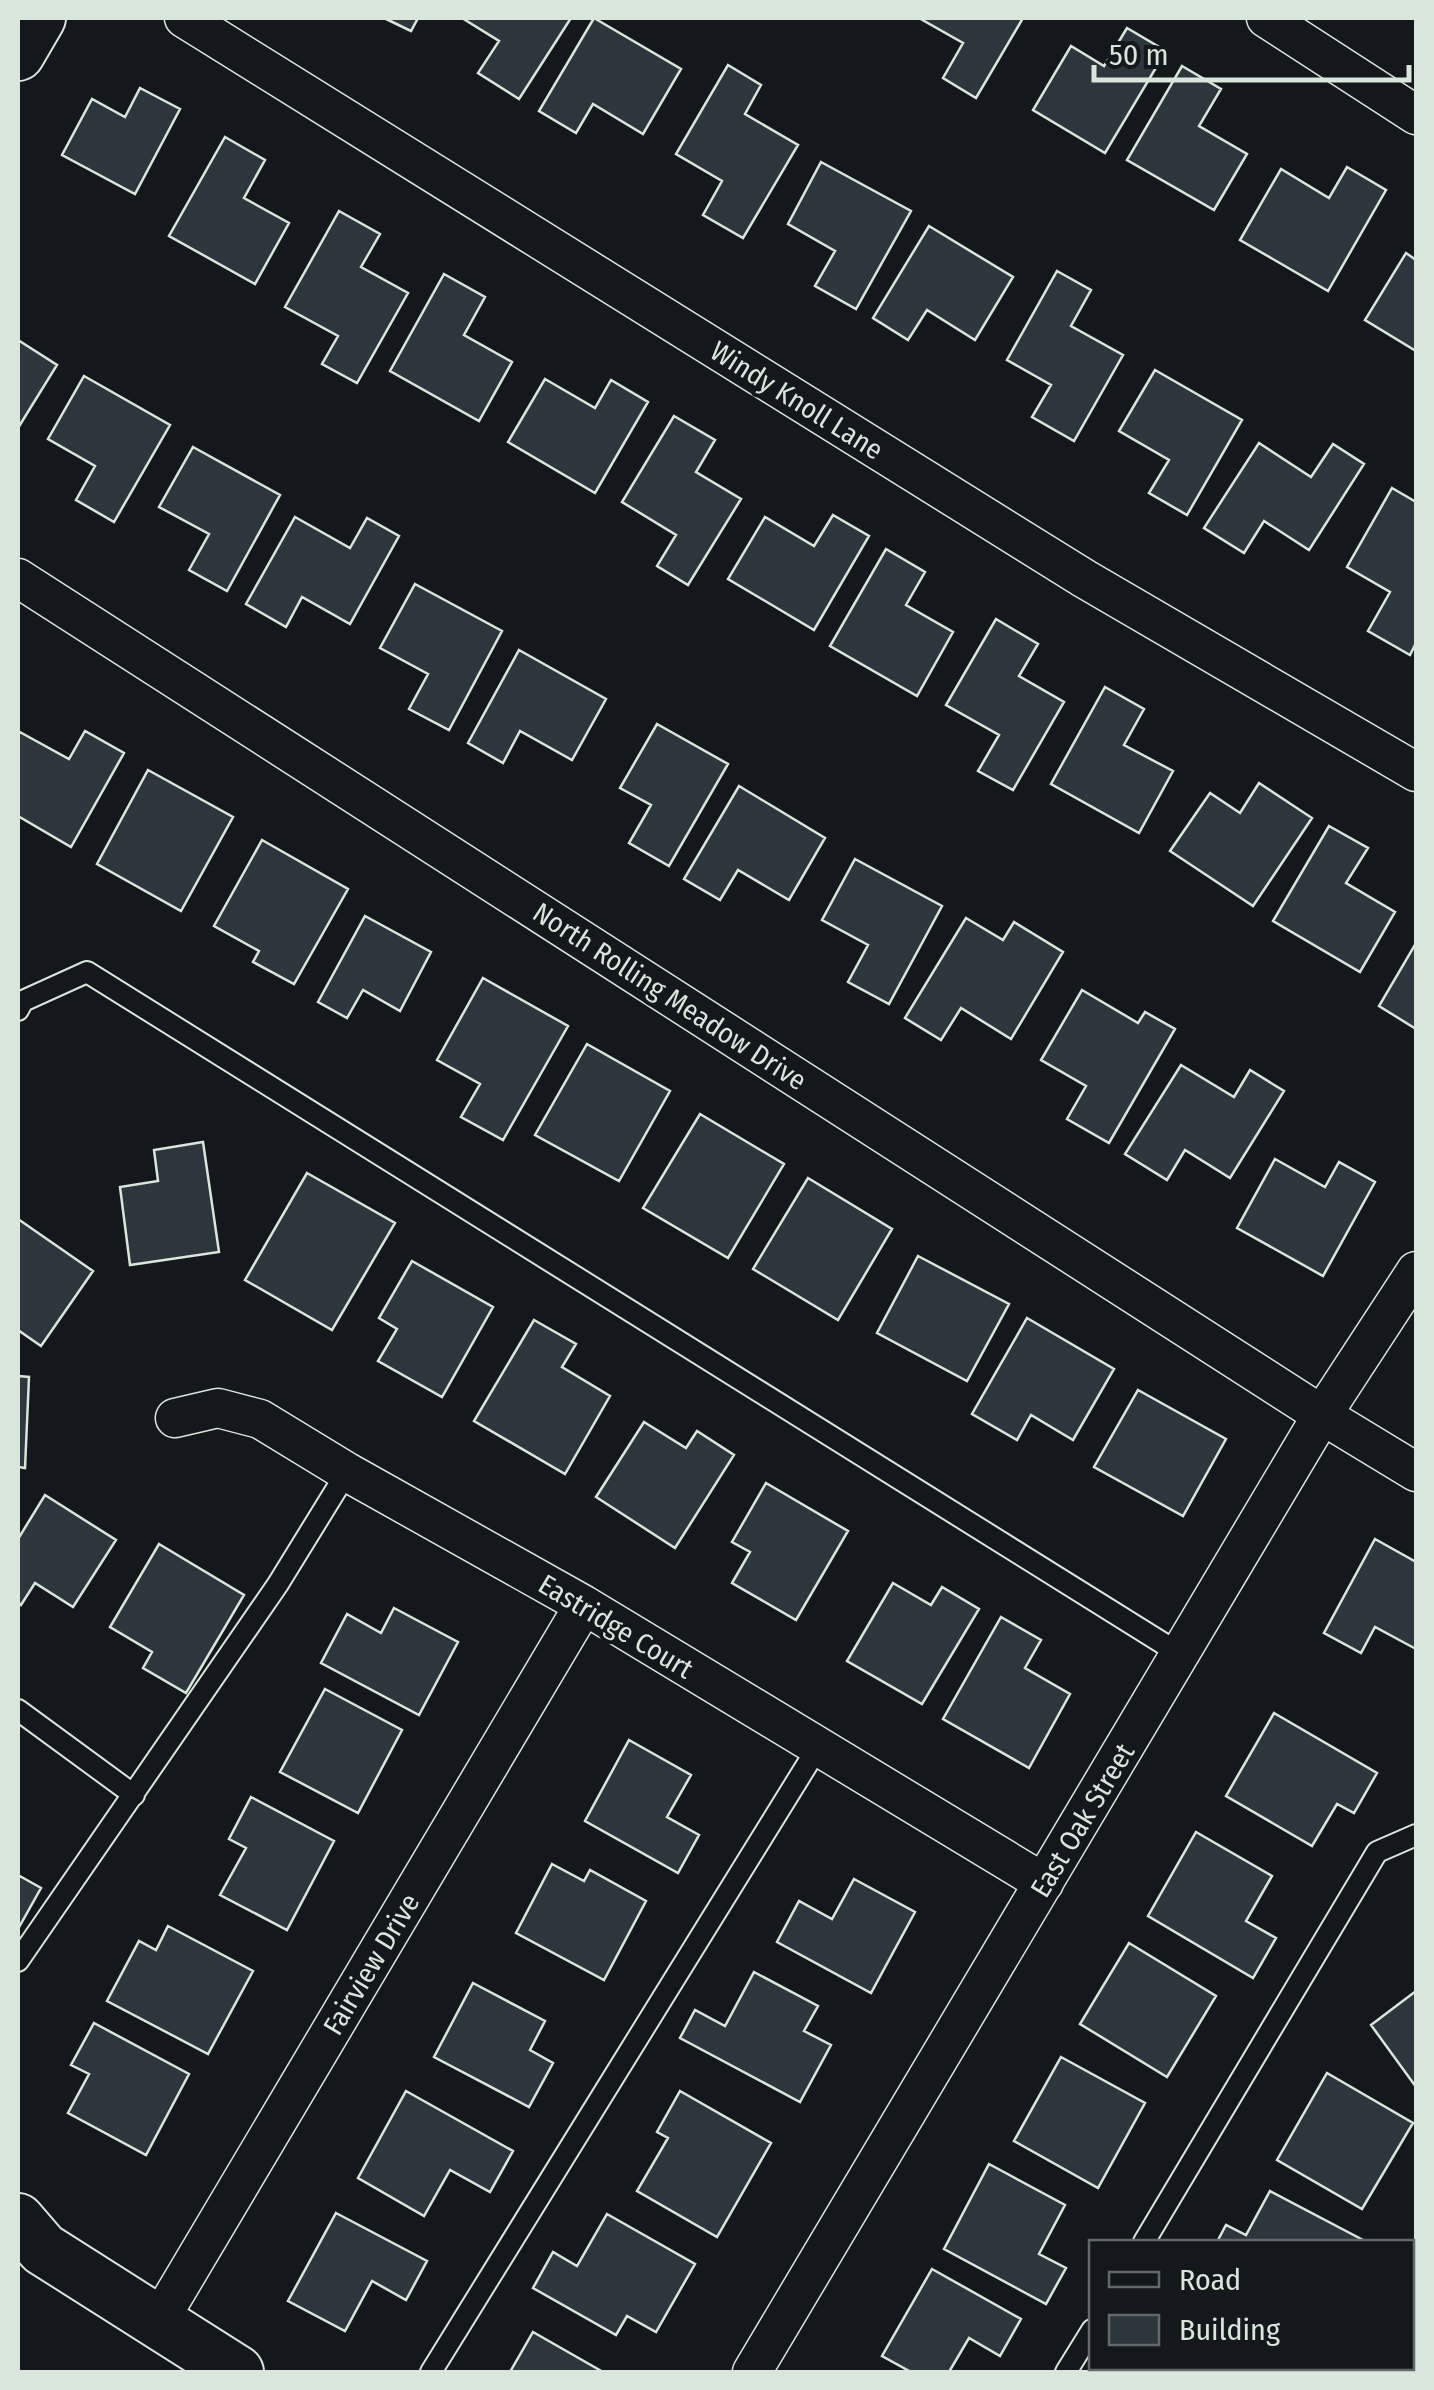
<svg xmlns="http://www.w3.org/2000/svg" width="1434" height="2390" font-family="'Fira Sans Condensed',sans-serif">
	<style>
		.building { fill: #2c363c; stroke: #d8e6dc; stroke-width: 2.5 }
		.lines { fill: none; stroke-linecap: round; stroke-linejoin: round }
		.lane-casing { stroke: #d8e6dc; stroke-width: 24 }
		.street-casing { stroke: #d8e6dc; stroke-width: 41 }
		.secondary-casing { stroke: #d8e6dc; stroke-width: 56 }
		.lane { stroke: #14181c; stroke-width: 20 }
		.street { stroke: #14181c; stroke-width: 38 }
		.secondary { stroke: #14181c; stroke-width: 52 }
		.labels { text-anchor: middle; stroke-width: 8; stroke-linejoin: round; paint-order: stroke }
		.street-label { font-size: 28px; fill: #d8e6dc; stroke: #14181c }
	</style>
	<rect width="100%" height="100%" fill="#14181c"/>
	<path class="building" d="M384,18H418L411,31Z
		M462,18H571L519,99L478,73L499,41Z
		M594,18L681,69L643,134L593,104L576,133L539,111Z
		M919,18H1023L976,98L943,78L963,43Z
		M1127,28L1166,51L1105,153L1033,110L1071,46L1104,66Z
		M728,65L761,85L745,114L798,145L743,238L703,215L722,181L676,154Z
		M1182,66L1221,89L1199,126L1247,154L1214,210L1127,160Z
		M140,88L180,109L135,194L62,155L92,99L125,117Z
		M225,137L265,160L244,198L289,223L255,284L169,236Z
		M821,162L911,211L856,309L815,286L835,251L788,224Z
		M1347,167L1386,190L1328,291L1240,240L1281,169L1329,198Z
		M339,211L380,234L361,267L408,293L357,383L322,364L338,336L285,307Z
		M929,226L1013,277L975,340L927,310L908,340L873,318Z
		M1406,253L1416,260V351L1365,320Z
		M1057,271L1091,290L1071,326L1123,355L1074,441L1032,417L1051,385L1007,360Z
		M444,274L485,297L464,335L512,362L479,421L390,371Z
		M18,340L57,365L18,428Z
		M1155,370L1242,420L1187,515L1149,493L1169,460L1119,431Z
		M84,376L170,425L114,522L76,500L95,466L48,439Z
		M545,379L595,408L611,380L648,402L595,493L508,442Z
		M674,416L715,440L696,472L741,499L688,585L657,566L676,535L622,502Z
		M1259,443L1311,477L1333,444L1364,464L1309,550L1264,521L1244,553L1204,528Z
		M193,447L280,495L227,591L189,570L209,534L159,507Z
		M1392,488L1416,502V643L1410,655L1368,631L1390,592L1347,567Z
		M833,515L869,536L814,630L728,579L765,517L814,546Z
		M295,517L350,548L367,518L399,536L350,624L302,597L286,627L246,604Z
		M886,549L925,572L906,605L953,632L917,696L830,646Z
		M415,584L502,631L449,730L409,709L428,674L380,648Z
		M996,619L1038,644L1019,676L1064,702L1013,790L978,771L999,735L946,705Z
		M519,650L606,699L572,760L520,731L503,763L468,743Z
		M1105,687L1144,709L1124,745L1173,771L1139,833L1051,784Z
		M657,724L728,764L669,866L629,843L651,805L620,788Z
		M18,731L69,759L85,731L124,753L71,847L18,816Z
		M148,770L233,817L181,911L97,864Z
		M1259,783L1312,818L1253,906L1170,851L1210,793L1240,813Z
		M739,786L825,838L789,900L738,870L720,900L684,879Z
		M1329,826L1368,848L1346,883L1395,912L1360,972L1273,921Z
		M262,840L348,889L294,984L253,962L259,951L214,926Z
		M855,859L942,906L889,1004L848,982L868,945L822,920Z
		M365,916L431,952L400,1011L363,990L347,1018L318,1002Z
		M966,918L1003,940L1014,922L1063,952L1011,1039L961,1008L941,1040L905,1018Z
		M1416,943V1029L1379,1006Z
		M483,978L568,1026L503,1140L461,1117L480,1084L437,1060Z
		M1082,990L1138,1023L1145,1012L1175,1029L1109,1143L1067,1119L1086,1086L1041,1060Z
		M587,1044L670,1091L619,1181L535,1135Z
		M1181,1065L1234,1097L1250,1070L1284,1091L1230,1178L1185,1150L1167,1180L1125,1154Z
		M700,1114L784,1164L728,1258L643,1208Z
		M203,1142L219,1252L130,1265L120,1187L158,1181L154,1150Z
		M1275,1159L1325,1187L1339,1162L1375,1182L1323,1276L1237,1228Z
		M307,1173L395,1223L332,1330L245,1280Z
		M808,1178L892,1229L838,1320L753,1269Z
		M18,1219L93,1271L41,1346L18,1330Z
		M918,1256L1009,1304L967,1381L877,1333Z
		M412,1261L493,1307L442,1397L378,1361L397,1329L379,1318Z
		M1027,1318L1114,1369L1073,1440L1031,1415L1017,1440L972,1414Z
		M534,1320L576,1344L562,1367L610,1396L565,1474L474,1421Z
		M18,1376L29,1377L25,1468L18,1467Z
		M1138,1390L1226,1439L1183,1516L1094,1467Z
		M644,1422L686,1448L697,1431L734,1455L675,1548L596,1497Z
		M766,1483L848,1531L796,1620L732,1583L750,1552L732,1542Z
		M45,1495L116,1540L73,1607L35,1583L21,1605L18,1602V1539Z
		M1375,1539L1416,1562V1649L1375,1627L1361,1653L1324,1633Z
		M159,1544L244,1595L186,1693L143,1668L152,1652L110,1627Z
		M893,1583L931,1605L942,1587L979,1609L922,1704L847,1661Z
		M394,1608L458,1642L419,1715L321,1663L347,1614L381,1633Z
		M1001,1617L1041,1640L1025,1668L1070,1694L1029,1768L943,1719Z
		M325,1689L402,1730L358,1813L280,1772Z
		M1274,1713L1377,1773L1354,1813L1337,1804L1312,1846L1226,1796Z
		M629,1740L691,1775L667,1817L699,1835L678,1873L585,1821Z
		M251,1797L334,1841L287,1930L220,1895L246,1848L229,1839Z
		M1196,1832L1272,1876L1246,1921L1276,1938L1253,1978L1148,1916Z
		M552,1864L584,1881L590,1870L646,1901L604,1980L516,1933Z
		M18,1875L41,1888L18,1929Z
		M854,1879L915,1912L871,1993L777,1942L799,1901L832,1919Z
		M168,1926L253,1971L208,2054L107,2001L139,1941L156,1950Z
		M1129,1943L1216,1996L1167,2077L1080,2024Z
		M754,1972L818,2006L804,2031L831,2045L800,2102L680,2038L695,2010L725,2026Z
		M473,1983L545,2021L530,2050L553,2063L529,2107L434,2057Z
		M1416,1991V2087L1371,2025Z
		M94,2023L189,2074L146,2155L68,2113L89,2074L71,2065Z
		M1061,2057L1145,2103L1098,2188L1014,2141Z
		M1327,2073L1413,2123L1362,2209L1277,2160Z
		M406,2091L513,2151L490,2192L450,2170L424,2216L358,2178Z
		M680,2091L771,2143L717,2237L637,2191L668,2138L657,2132Z
		M989,2164L1065,2205L1039,2254L1066,2268L1046,2304L944,2249Z
		M1270,2191L1363,2240L1362,2242H1217L1226,2225L1246,2235Z
		M336,2213L427,2261L406,2300L372,2281L345,2331L288,2301Z
		M607,2214L695,2264L656,2332L627,2316L616,2335L533,2288L553,2252L577,2266Z
		M932,2269L1021,2319L1000,2356L969,2338L949,2372H911L882,2356Z
		M533,2332L603,2372H510Z
		M1192,2368H1274L1271,2372H1190Z"/>
	<g class="lines">
		<g class="lane-casing">
			<path id="lane" d="M18,1010L23,1001L87,972L1180,1654
				M18,1710L134,1795
				M18,1961L278,1584L347,1472
				M1144,2242L1377,1852L1416,1835
				M431,2372L818,1747
				M1066,2372L1092,2330"/>
		</g>
		<g class="street-casing">
			<path id="street" d="M184,18L1085,579L1416,772
				M1266,18L1416,115
				M18,578L1322,1415L1416,1472
				M175,1418L218,1408L260,1419L347,1472L584,1605L1044,1883
				M158,2322L584,1605
				M1412,2330L1416,2322
				M752,2372L1322,1415L1416,1271
				M1387,2372L1390,2368"/>
		</g>
		<g class="secondary-casing">
			<path id="secondary" d="M18,54L39,18
				M18,2220L43,2249L237,2372"/>
		</g>
		<use href="#lane" class="lane"/>
		<use href="#street" class="street"/>
		<use href="#secondary" class="secondary"/>
	</g>
	<g class="labels">
		<g class="street-label">
			<text transform="translate(797 400) rotate(32)" y="10">Windy Knoll Lane</text>
			<text transform="translate(670 996) rotate(33)" y="10">North Rolling Meadow Drive</text>
			<text transform="translate(616 1626) rotate(31)" y="10">Eastridge Court</text>
			<text transform="translate(1082 1820) rotate(-59)" y="10">East Oak Street</text>
			<text transform="translate(371 1964) rotate(-59)" y="10">Fairview Drive</text>
		</g>
	</g>
	<rect width="1434" height="2390" fill="none" stroke="#d8e6dc" stroke-width="40"/>
	<rect x="1089" y="2240" width="325" height="130" fill="#14181c" stroke="#626a69" stroke-width="2.5"/>
	<rect x="1109" y="2272" width="50" height="15" fill="#14181c" stroke="#626a69" stroke-width="2.5"/>
	<text x="1179" y="2290" font-size="30" fill="#d8e6dc">Road</text>
	<rect x="1109" y="2315" width="50" height="30" fill="#2c363c" stroke="#626a69" stroke-width="2.5"/>
	<text x="1179" y="2340" font-size="30" fill="#d8e6dc">Building</text>
	<path d="M1094 65v15h315v-15" fill="none" stroke="#d8e6dc" stroke-width="5"/>
	<text x="1109" y="65" font-size="30" fill="#d8e6dc" stroke="#14181c" stroke-width="8" paint-order="stroke">50 m</text>
</svg>
